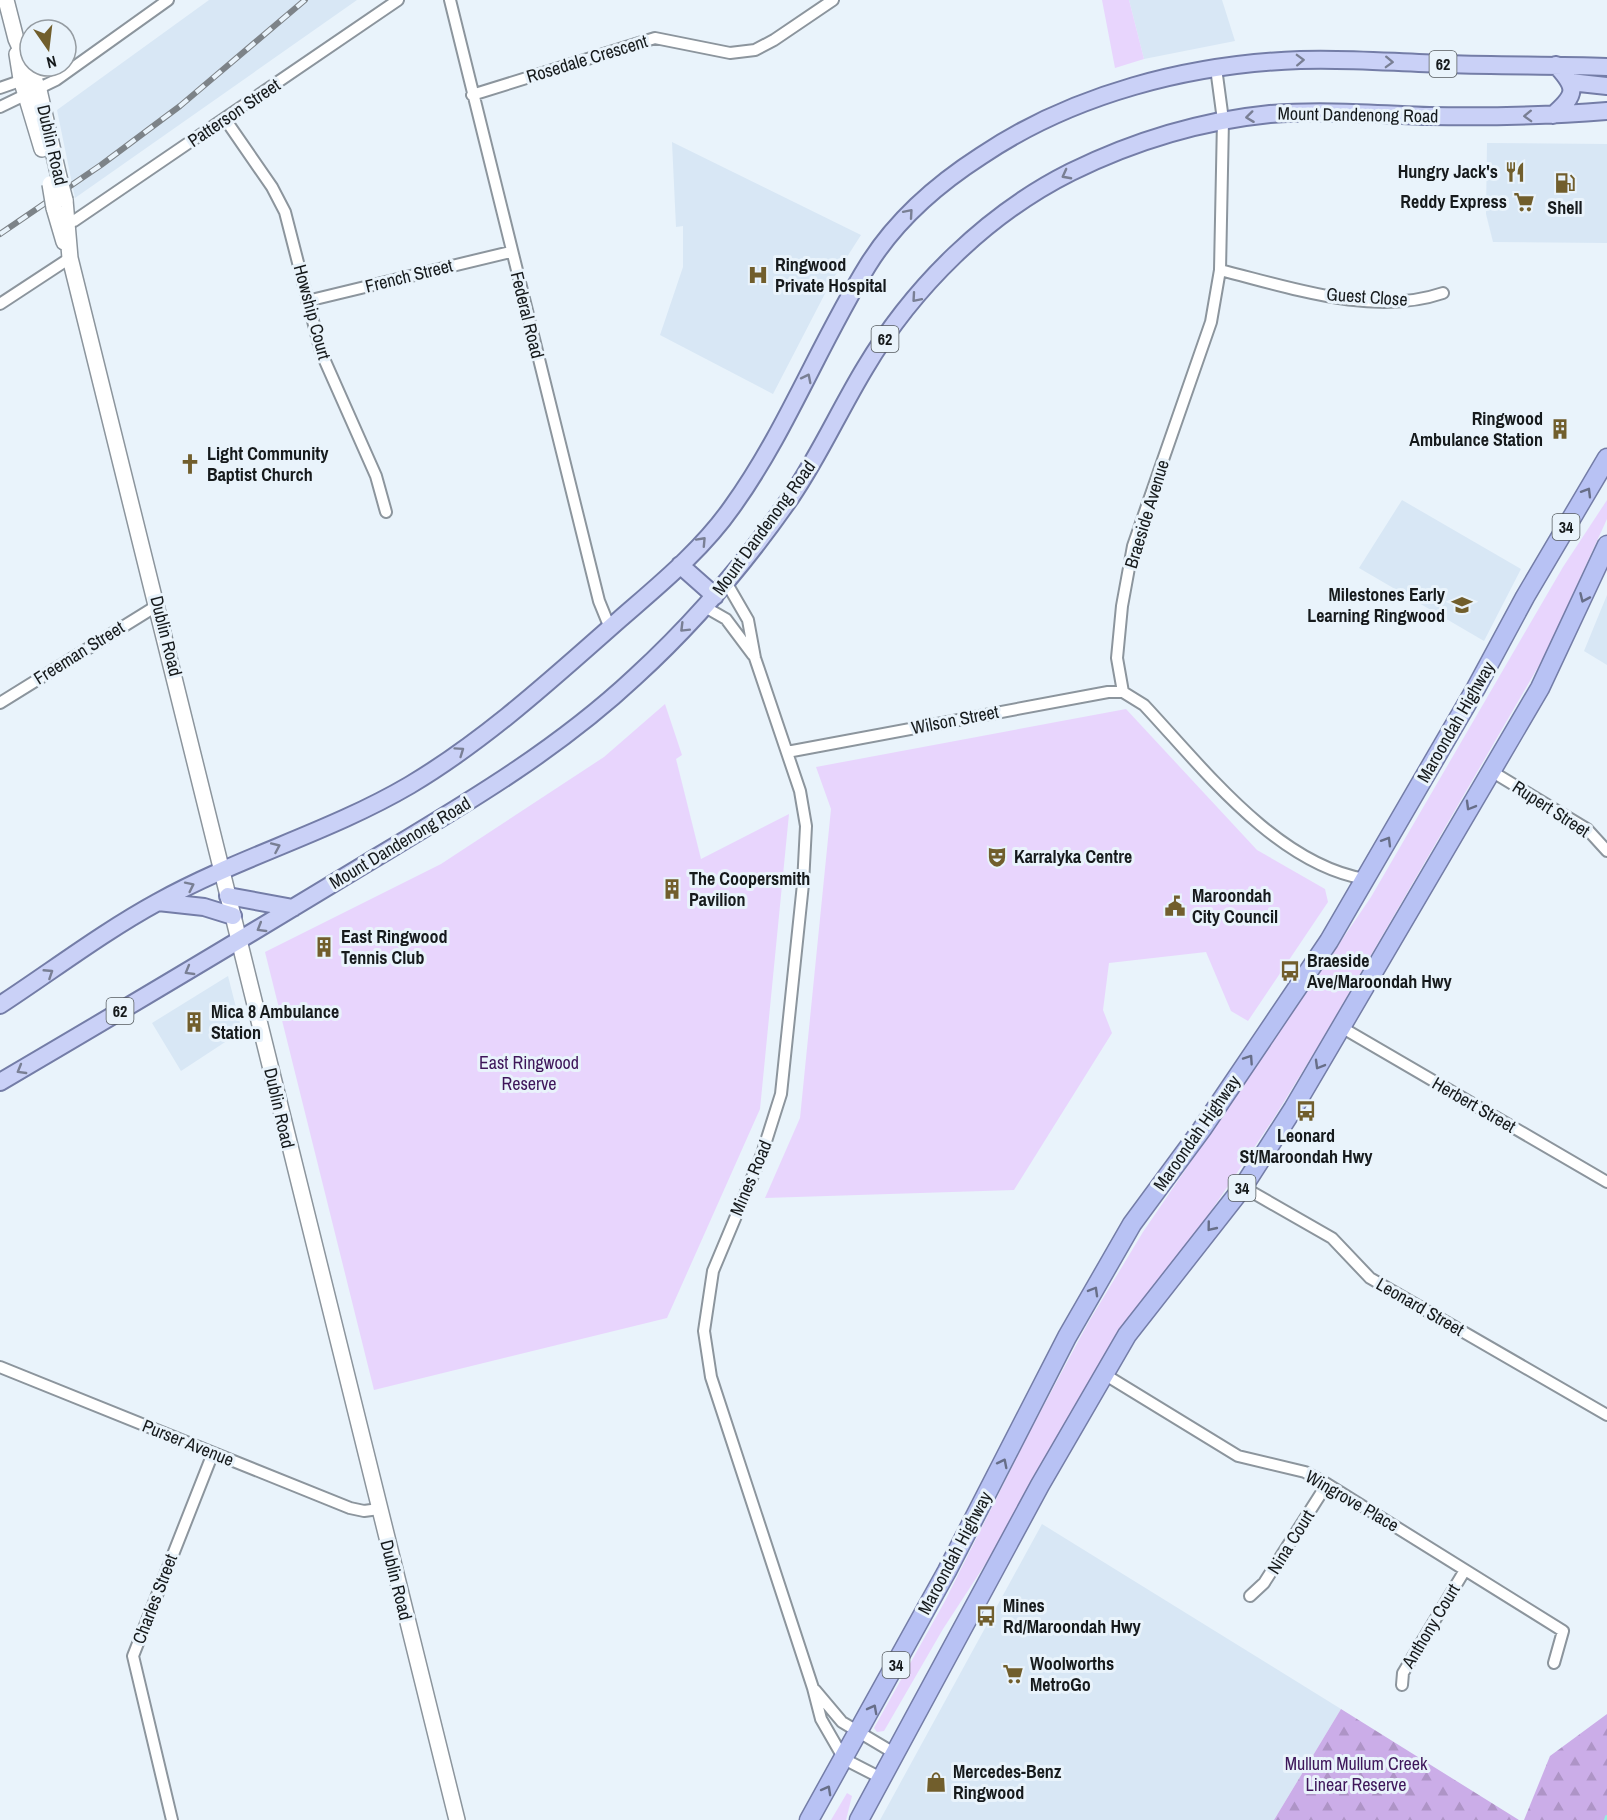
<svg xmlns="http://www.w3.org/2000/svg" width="1607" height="1820" font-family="'Archivo Narrow',sans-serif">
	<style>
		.built { fill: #d8e7f5 }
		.green { fill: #e8d5fd }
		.forest { fill: url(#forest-firs) }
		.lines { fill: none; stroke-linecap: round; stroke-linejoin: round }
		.stream { stroke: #96eedf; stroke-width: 4 }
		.minor-casing { stroke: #8c959d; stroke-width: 14 }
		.secondary-casing { stroke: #8c959d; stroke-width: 18 }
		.primary-casing { stroke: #747da7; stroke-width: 20 }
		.trunk-casing { stroke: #747da7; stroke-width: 21 }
		.minor { stroke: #fff; stroke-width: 10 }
		.secondary { stroke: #fff; stroke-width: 15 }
		.primary { stroke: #cad1f7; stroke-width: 16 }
		.trunk { stroke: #b8c2f4; stroke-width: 18 }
		.rail-casing { stroke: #7d8388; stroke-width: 6 }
		.rail { stroke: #e9f3fb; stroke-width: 4; stroke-dasharray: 11; stroke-linecap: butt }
		.secondary-bridge-casing { stroke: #8c959d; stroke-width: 18; stroke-linecap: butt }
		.secondary-bridge { stroke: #fff; stroke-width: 15 }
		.oneway { stroke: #797f94 }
		.oneway2 { stroke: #676e88 }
		.labels { text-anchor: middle; stroke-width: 6; stroke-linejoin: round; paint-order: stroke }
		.shield { fill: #e9f3fb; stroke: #555b5f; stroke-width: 1.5 }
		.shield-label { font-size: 16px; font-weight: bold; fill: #161a1c }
		.street-label { font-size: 18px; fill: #161a1c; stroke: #e9f3fb }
		.poi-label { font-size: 18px; font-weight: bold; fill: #161a1c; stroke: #e9f3fb; text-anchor: start }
		.park-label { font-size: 18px; fill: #3e165a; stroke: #e9f3fb }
	</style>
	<defs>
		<pattern id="forest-firs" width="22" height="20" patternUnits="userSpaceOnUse" patternTransform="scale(1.5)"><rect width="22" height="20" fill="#cbade8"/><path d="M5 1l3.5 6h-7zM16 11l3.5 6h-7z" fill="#ae94c6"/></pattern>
	</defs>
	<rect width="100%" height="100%" fill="#e9f3fb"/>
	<path class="built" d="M209,0H357L75,198L57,110Z
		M1129,0H1222L1235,41L1144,59Z
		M672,142L861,235L831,282L773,394L660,335L683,267V226L676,227Z
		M1487,143L1607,144V243L1493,242L1486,214Z
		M1402,500L1521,569L1484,641L1359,568Z
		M1607,595V665L1584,651Z
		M228,976L242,1031L181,1071L152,1023Z
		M1042,1524L1341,1709L1274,1820H880Z"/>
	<path class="green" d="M1102,0H1129L1144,59L1115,68Z
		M1607,500V519L1545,655L1320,1043L1274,1118L1207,1217L1118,1331L986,1563L943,1629L884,1731L877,1732L874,1728L945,1601L1028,1435L1088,1323L1143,1232L1371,897L1563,567Z
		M665,704L682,755L676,759L701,859L789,814L760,1109L667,1318L374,1390L265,952L441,864L604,757Z
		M1126,709L1257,850L1325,889L1328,902L1248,1021L1231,1011L1206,952L1109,963L1103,1010L1112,1033L1014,1190L765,1198L800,1118L831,809L816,767Z
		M847,1793L852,1796L846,1820H831Z"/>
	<path class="forest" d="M1341,1709L1519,1820H1274Z
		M1607,1714V1820H1524L1550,1756Z"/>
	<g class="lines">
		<path class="stream" d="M1606,1820L1607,1817"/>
		<g class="minor-casing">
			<path id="minor" d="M450,0L599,601L610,628
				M1216,68L1223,120L1220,270L1211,322L1133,546L1122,606L1117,658L1123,692L1144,705C1203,768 1276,864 1365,879
				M0,88L63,66
				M472,95L655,38L730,53L755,50L774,40L833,0
				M0,107L56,80L168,0
				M225,119L272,187L285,212L321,352L376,476L386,512
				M62,226L74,221L398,0
				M1220,270C1289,287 1373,317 1443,293
				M307,301L510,252
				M0,304L70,258
				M726,582L748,620L755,658L800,791L806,826L803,884L781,1094L762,1154L713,1271L704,1331L711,1377L813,1688L821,1719L844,1759L881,1778
				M705,607L726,619L753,655
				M0,703L158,605
				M787,752L1108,692H1123
				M1491,771L1587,829L1607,851
				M1341,1027L1607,1182
				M1243,1187L1332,1238L1370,1278L1607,1415
				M0,1367L350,1508L364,1511L379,1509
				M1104,1374L1238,1456L1305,1472L1327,1484L1563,1631L1554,1663
				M1250,1596L1264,1583L1327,1484
				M1402,1685L1403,1673L1465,1570
				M815,1690L842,1722L894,1753
				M172,1820L133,1656L213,1453"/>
		</g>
		<g class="secondary-casing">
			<path id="secondary" d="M6,0L16,39L39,90L59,177
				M17,54L21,79L42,149
				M65,200L70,258C202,778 326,1300 457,1820
				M54,208L64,242"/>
		</g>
		<g class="primary-casing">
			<path id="primary" d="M1570,82L1607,86
				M1553,115C1577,94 1577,88 1556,65
				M680,565L715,596
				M228,896L293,908
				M158,902L204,907L233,916
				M0,1005C52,971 103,932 158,902C239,857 330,832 410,785C487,739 553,678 620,619C659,585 702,550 732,507C786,432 819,344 868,265C896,220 936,185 981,156C1073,94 1189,64 1300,60C1349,58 1399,63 1448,64C1501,66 1554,65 1607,67
				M0,1082C123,1010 245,937 367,863C460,807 555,752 635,677C694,623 746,562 791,497C819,456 839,411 865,368C913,287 987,214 1071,172C1134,141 1200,121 1270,114C1323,110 1376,114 1429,116C1488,117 1547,116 1607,111"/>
		</g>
		<g class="trunk-casing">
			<path id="trunk" d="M809,1820L947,1571L1067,1337L1132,1224L1202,1129L1329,941L1476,688L1525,597L1607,458
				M859,1820L1040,1485L1127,1335L1243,1187L1293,1109L1540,688L1607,545"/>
		</g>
		<use href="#minor" class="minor"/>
		<use href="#secondary" class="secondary"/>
		<use href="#primary" class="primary"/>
		<use href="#trunk" class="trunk"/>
		<g class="rail-casing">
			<path id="rail" d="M0,234L101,165L180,106L305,0"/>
		</g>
		<use href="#rail" class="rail"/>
		<g class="secondary-bridge-casing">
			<path id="secondary-bridge" d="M59,177L65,200
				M50,184L54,208"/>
		</g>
		<use href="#secondary-bridge" class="secondary-bridge"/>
	</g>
	<defs><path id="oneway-chevron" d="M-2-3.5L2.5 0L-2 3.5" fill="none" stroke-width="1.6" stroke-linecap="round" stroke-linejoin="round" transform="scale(1.5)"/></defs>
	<g class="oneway">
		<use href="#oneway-chevron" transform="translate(1300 60) rotate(-2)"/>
		<use href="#oneway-chevron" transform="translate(1389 62) rotate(2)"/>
		<use href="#oneway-chevron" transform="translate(1528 116) rotate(178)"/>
		<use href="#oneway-chevron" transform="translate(1250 117) rotate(173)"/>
		<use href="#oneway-chevron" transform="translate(1066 175) rotate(152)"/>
		<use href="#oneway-chevron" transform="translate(909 213) rotate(-49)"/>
		<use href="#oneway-chevron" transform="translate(916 298) rotate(131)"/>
		<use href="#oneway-chevron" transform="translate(807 378) rotate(-63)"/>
		<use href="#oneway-chevron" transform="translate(702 541) rotate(-47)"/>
		<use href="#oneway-chevron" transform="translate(684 628) rotate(135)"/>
		<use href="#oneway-chevron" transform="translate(460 751) rotate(-35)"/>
		<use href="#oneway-chevron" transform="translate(276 847) rotate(-24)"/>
		<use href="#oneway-chevron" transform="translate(190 886) rotate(-26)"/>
		<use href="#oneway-chevron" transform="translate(261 928) rotate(149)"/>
		<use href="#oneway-chevron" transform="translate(189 971) rotate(150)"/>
		<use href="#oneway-chevron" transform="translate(49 973) rotate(-33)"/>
		<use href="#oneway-chevron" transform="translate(21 1070) rotate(150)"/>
	</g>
	<g class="oneway2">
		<use href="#oneway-chevron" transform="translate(1587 492) rotate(-59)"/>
		<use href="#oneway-chevron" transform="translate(1584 598) rotate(114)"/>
		<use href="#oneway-chevron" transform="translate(1470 806) rotate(120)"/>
		<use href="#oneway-chevron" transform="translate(1387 841) rotate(-59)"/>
		<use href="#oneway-chevron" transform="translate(1249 1059) rotate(-56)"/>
		<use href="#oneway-chevron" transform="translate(1319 1065) rotate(120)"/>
		<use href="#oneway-chevron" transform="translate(1211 1227) rotate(129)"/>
		<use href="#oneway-chevron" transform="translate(1094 1291) rotate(-60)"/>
		<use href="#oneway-chevron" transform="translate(1003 1463) rotate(-63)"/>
		<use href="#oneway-chevron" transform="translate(873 1709) rotate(-62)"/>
		<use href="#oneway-chevron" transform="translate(827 1790) rotate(-61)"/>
	</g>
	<defs>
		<g id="restaurant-bare" transform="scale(1.62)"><path d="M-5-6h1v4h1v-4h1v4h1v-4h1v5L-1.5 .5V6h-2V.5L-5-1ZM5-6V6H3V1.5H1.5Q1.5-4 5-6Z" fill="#715e2c" stroke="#e9f3fb" stroke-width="2.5" paint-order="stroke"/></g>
		<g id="fuel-bare" transform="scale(1.62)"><path d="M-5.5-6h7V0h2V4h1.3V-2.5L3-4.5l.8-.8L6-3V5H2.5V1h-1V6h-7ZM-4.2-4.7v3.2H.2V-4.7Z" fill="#715e2c" stroke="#e9f3fb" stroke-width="2.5" paint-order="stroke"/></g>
		<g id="supermarket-bare" transform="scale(1.62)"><path d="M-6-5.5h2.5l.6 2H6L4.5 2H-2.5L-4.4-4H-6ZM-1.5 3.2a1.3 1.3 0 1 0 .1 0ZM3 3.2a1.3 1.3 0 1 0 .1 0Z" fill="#715e2c" stroke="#e9f3fb" stroke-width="2.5" paint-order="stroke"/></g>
		<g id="hospital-bare" transform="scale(1.62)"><path d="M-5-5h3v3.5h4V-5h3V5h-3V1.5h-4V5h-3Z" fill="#715e2c" stroke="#e9f3fb" stroke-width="2.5" paint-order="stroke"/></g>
		<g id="building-bare" transform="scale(1.62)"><path d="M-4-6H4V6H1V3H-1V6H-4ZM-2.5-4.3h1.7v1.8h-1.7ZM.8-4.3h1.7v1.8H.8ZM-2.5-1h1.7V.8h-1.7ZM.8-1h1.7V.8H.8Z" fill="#715e2c" stroke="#e9f3fb" stroke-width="2.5" paint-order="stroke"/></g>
		<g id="church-bare" transform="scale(1.62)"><path d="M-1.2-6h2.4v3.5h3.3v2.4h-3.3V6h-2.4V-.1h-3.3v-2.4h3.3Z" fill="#715e2c" stroke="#e9f3fb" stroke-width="2.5" paint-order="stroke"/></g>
		<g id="school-bare" transform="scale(1.62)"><path d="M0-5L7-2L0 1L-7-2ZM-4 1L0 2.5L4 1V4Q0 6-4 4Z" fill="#715e2c" stroke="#e9f3fb" stroke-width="2.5" paint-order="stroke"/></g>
		<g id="theatre-bare" transform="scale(1.62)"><path d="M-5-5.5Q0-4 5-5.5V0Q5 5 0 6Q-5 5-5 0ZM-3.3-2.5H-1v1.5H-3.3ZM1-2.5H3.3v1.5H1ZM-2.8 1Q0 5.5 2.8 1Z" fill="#715e2c" stroke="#e9f3fb" stroke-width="2.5" paint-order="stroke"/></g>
		<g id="civic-bare" transform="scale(1.62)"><path d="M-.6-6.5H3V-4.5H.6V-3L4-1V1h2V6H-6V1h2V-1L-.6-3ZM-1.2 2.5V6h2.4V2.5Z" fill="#715e2c" stroke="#e9f3fb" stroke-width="2.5" paint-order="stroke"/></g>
		<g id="bus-bare" transform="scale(1.62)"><path d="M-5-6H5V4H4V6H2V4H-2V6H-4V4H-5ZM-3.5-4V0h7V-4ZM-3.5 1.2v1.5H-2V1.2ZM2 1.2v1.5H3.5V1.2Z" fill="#715e2c" stroke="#e9f3fb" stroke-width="2.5" paint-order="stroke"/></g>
		<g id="shop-bare" transform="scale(1.62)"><path d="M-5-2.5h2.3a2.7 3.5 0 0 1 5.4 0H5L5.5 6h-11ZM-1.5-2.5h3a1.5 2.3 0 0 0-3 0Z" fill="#715e2c" stroke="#e9f3fb" stroke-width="2.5" paint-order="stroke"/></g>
	</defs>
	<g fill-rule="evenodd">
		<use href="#restaurant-bare" x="1515" y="172"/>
		<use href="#fuel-bare" x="1565" y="183"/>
		<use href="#supermarket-bare" x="1524" y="202"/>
		<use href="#hospital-bare" x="758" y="275"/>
		<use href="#building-bare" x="1560" y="429"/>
		<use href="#church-bare" x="190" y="464"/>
		<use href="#school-bare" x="1462" y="605"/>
		<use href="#theatre-bare" x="997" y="857"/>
		<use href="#building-bare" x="672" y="889"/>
		<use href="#civic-bare" x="1175" y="906"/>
		<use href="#building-bare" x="324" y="947"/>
		<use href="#bus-bare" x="1290" y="971"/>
		<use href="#building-bare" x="194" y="1022"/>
		<use href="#bus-bare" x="1306" y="1111"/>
		<use href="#bus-bare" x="986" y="1616"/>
		<use href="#supermarket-bare" x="1013" y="1674"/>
		<use href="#shop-bare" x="936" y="1782"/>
	</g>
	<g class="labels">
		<g class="shield">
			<rect x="1429.5" y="51" width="27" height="26" rx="4.5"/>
			<rect x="871.5" y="326" width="27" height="26" rx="4.5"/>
			<rect x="1552.5" y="514" width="27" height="26" rx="4.5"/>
			<rect x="106.5" y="998" width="27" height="26" rx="4.5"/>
			<rect x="1228.5" y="1175" width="27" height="26" rx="4.5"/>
			<rect x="882.5" y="1652" width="27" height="26" rx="4.5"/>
		</g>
		<g class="shield-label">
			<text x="1443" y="70">62</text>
			<text x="885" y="345">62</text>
			<text x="1566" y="533">34</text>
			<text x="120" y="1017">62</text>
			<text x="1242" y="1194">34</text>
			<text x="896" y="1671">34</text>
		</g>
		<g class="street-label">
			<text transform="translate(587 59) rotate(-17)" y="6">Rosedale Crescent</text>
			<text transform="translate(234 113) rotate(-34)" y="6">Patterson Street</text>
			<text transform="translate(1358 115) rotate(1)" y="6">Mount Dandenong Road</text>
			<text transform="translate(52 145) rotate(77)" y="6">Dublin Road</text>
			<text transform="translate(409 276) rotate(-14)" y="6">French Street</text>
			<text transform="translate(1367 297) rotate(4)" y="6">Guest Close</text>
			<text transform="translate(312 312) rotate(75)" y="6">Howship Court</text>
			<text transform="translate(527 315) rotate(76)" y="6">Federal Road</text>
			<text transform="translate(1147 514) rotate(-73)" y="6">Braeside Avenue</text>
			<text transform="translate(764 528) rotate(-54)" y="6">Mount Dandenong Road</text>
			<text transform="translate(166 636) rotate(76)" y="6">Dublin Road</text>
			<text transform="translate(79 653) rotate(-32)" y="6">Freeman Street</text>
			<text transform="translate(955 720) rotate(-11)" y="6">Wilson Street</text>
			<text transform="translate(1456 722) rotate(-60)" y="6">Maroondah Highway</text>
			<text transform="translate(1551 809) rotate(33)" y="6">Rupert Street</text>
			<text transform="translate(400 843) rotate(-31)" y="6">Mount Dandenong Road</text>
			<text transform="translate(1474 1105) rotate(30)" y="6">Herbert Street</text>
			<text transform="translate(279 1108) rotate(77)" y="6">Dublin Road</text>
			<text transform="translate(1197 1133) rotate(-55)" y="6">Maroondah Highway</text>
			<text transform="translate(751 1178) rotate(-67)" y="6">Mines Road</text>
			<text transform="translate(1420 1307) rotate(30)" y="6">Leonard Street</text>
			<text transform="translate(188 1443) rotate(22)" y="6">Purser Avenue</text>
			<text transform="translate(1352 1501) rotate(30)" y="6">Wingrove Place</text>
			<text transform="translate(1291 1542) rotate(-58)" y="6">Nina Court</text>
			<text transform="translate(955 1553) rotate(-62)" y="6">Maroondah Highway</text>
			<text transform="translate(396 1580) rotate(76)" y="6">Dublin Road</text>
			<text transform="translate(155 1599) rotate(-69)" y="6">Charles Street</text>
			<text transform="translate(1431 1626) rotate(-59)" y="6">Anthony Court</text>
		</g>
		<g class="poi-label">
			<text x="1498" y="178" text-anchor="end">Hungry Jack's</text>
			<text x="1507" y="208" text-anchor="end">Reddy Express</text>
			<text x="1565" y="214" text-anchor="middle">Shell</text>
			<text x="775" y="271">Ringwood<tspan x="775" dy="21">Private Hospital</tspan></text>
			<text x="1543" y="425" text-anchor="end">Ringwood<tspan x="1543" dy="21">Ambulance Station</tspan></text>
			<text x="207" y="460">Light Community<tspan x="207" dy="21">Baptist Church</tspan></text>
			<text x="1445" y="601" text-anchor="end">Milestones Early<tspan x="1445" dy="21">Learning Ringwood</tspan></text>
			<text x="1014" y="863">Karralyka Centre</text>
			<text x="689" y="885">The Coopersmith<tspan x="689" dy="21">Pavilion</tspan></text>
			<text x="1192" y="902">Maroondah<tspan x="1192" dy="21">City Council</tspan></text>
			<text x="341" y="943">East Ringwood<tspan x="341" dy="21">Tennis Club</tspan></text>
			<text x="1307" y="967">Braeside<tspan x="1307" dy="21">Ave/Maroondah Hwy</tspan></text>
			<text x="211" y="1018">Mica 8 Ambulance<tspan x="211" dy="21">Station</tspan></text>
			<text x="1306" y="1142" text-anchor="middle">Leonard<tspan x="1306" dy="21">St/Maroondah Hwy</tspan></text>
			<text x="1003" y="1612">Mines<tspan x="1003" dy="21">Rd/Maroondah Hwy</tspan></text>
			<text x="1030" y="1670">Woolworths<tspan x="1030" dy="21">MetroGo</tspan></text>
			<text x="953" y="1778">Mercedes-Benz<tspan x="953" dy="21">Ringwood</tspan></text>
		</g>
		<g class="park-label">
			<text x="529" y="1069">East Ringwood<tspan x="529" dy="21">Reserve</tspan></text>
			<text x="1356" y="1770">Mullum Mullum Creek<tspan x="1356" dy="21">Linear Reserve</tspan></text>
		</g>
	</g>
	<g transform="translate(48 48) rotate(166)"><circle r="28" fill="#e9f3fb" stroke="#959ca2" stroke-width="1.5"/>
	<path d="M0-4.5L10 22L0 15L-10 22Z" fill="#715e2c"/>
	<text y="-9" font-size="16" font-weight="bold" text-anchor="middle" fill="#161a1c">N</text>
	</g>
</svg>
